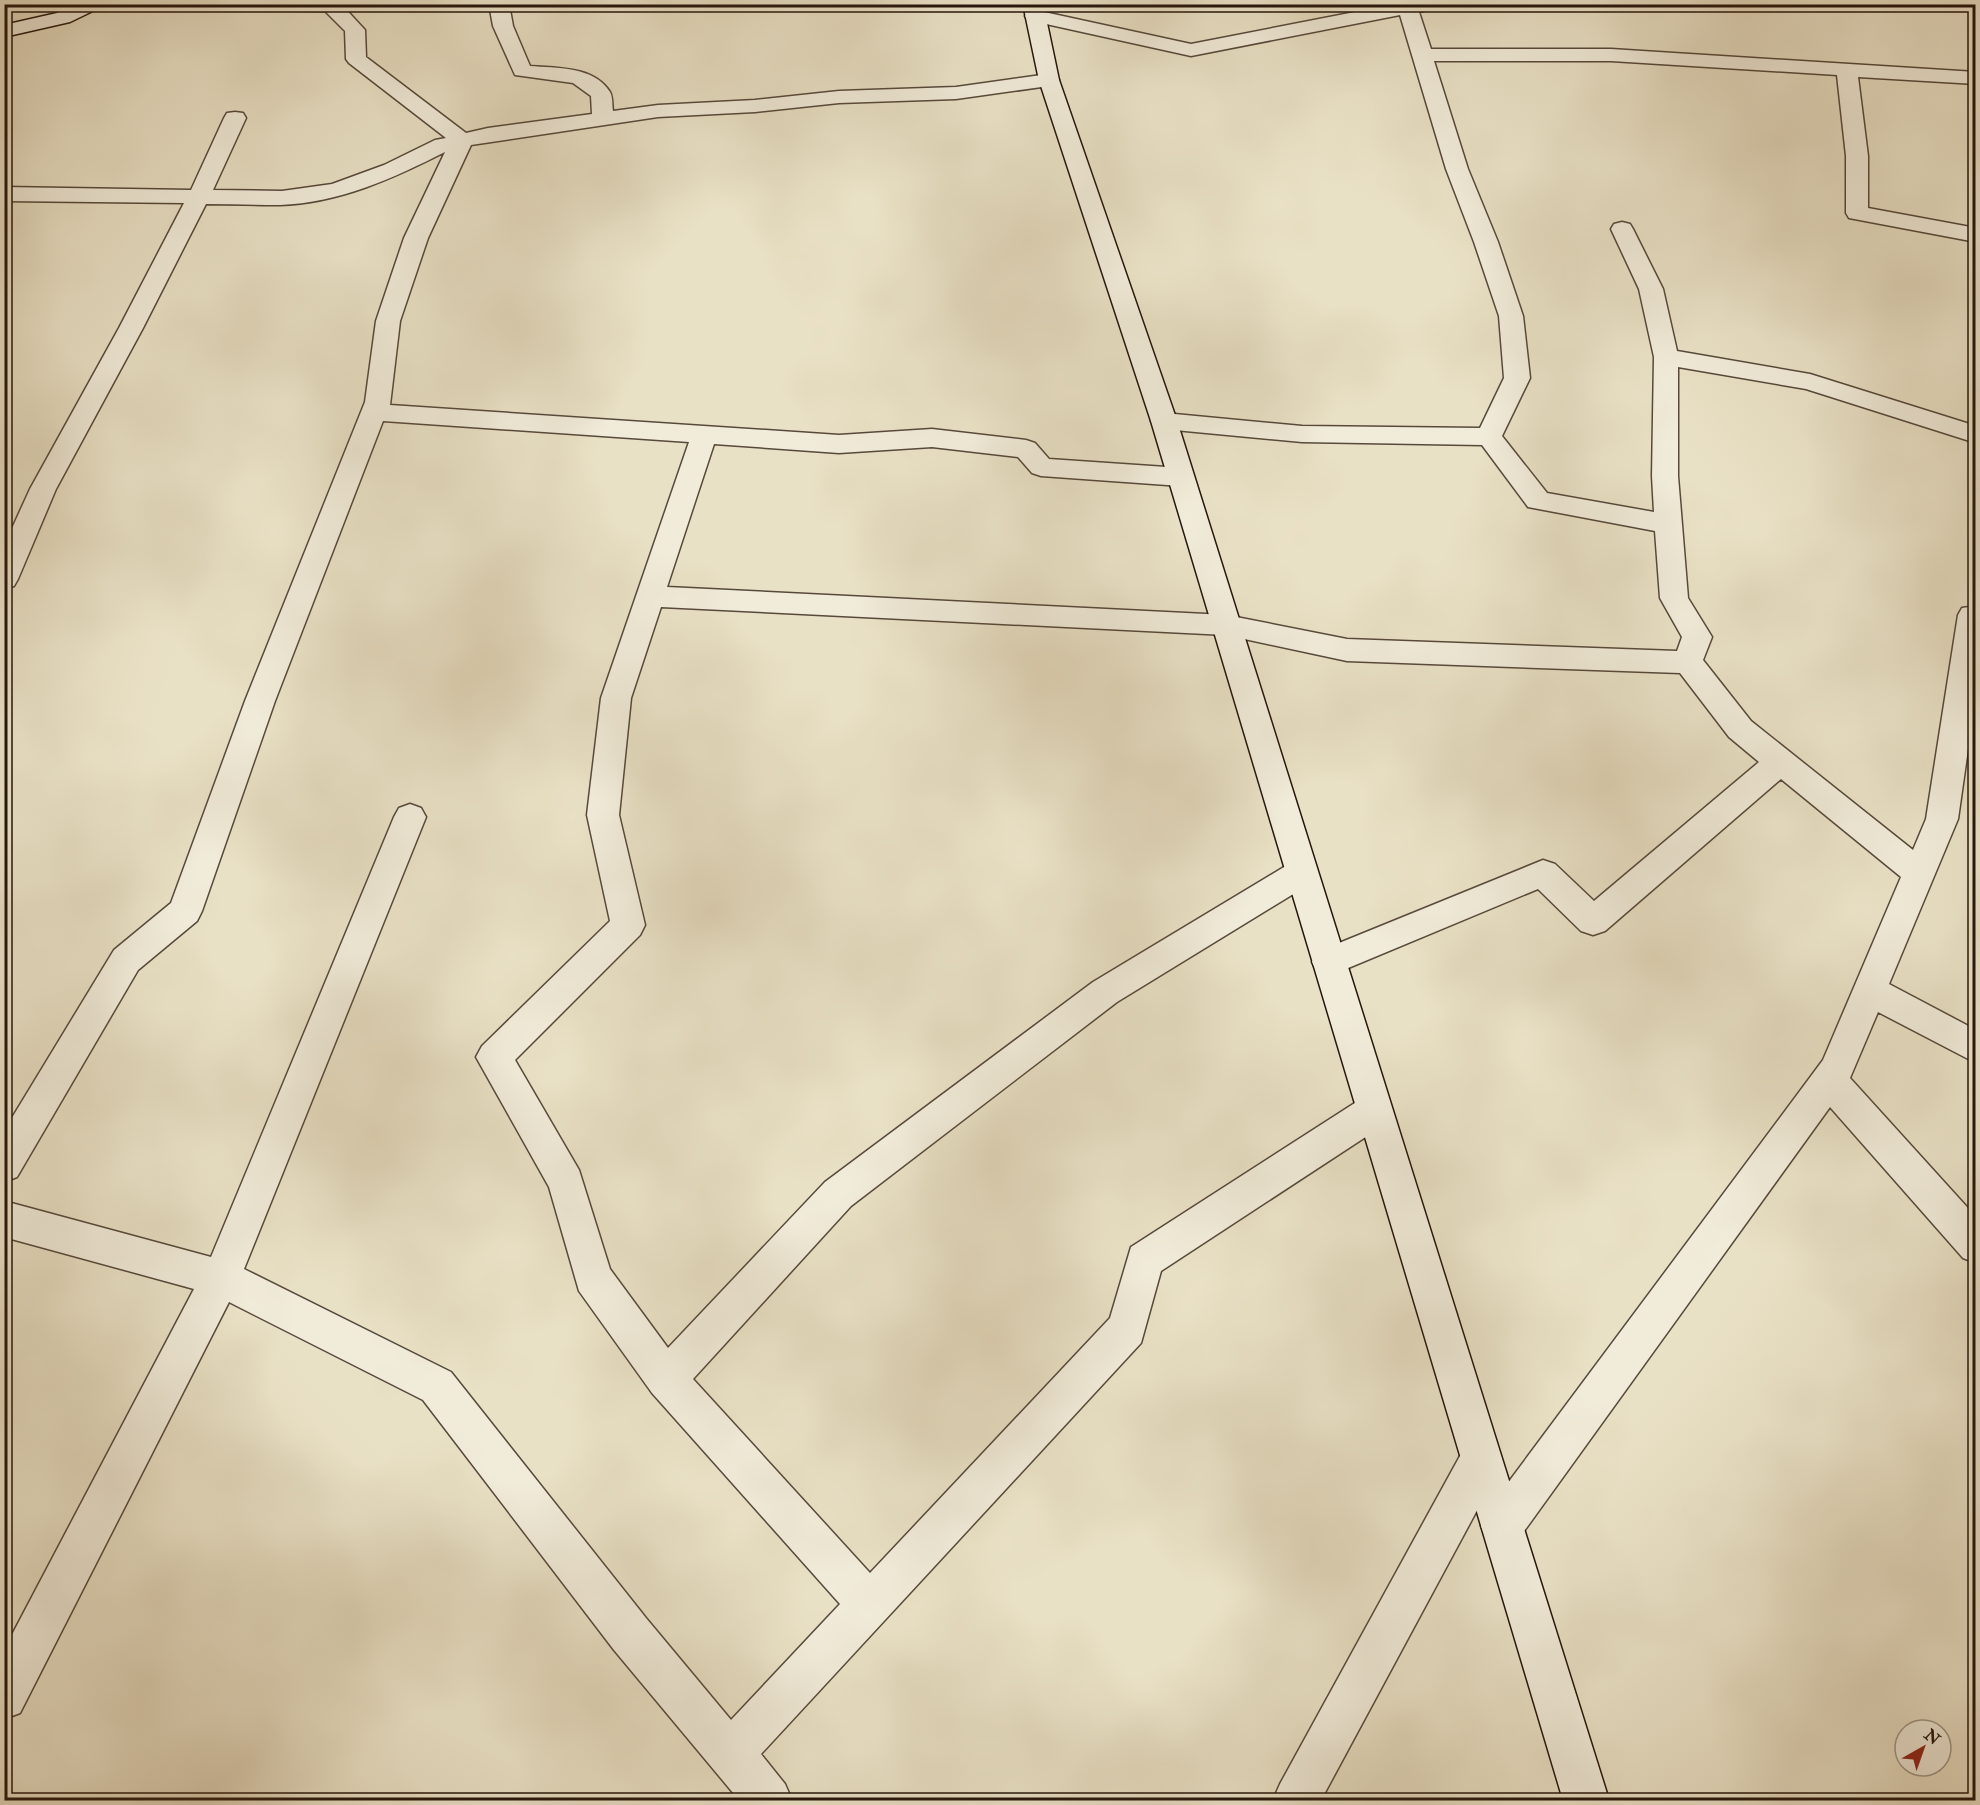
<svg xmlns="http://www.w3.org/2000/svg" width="1980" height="1805" font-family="'IM FELL Double Pica',serif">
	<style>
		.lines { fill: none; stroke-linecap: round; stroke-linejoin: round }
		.street-casing { stroke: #57493b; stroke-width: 3 }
		.secondary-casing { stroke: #26160d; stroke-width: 3 }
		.street { fill: #f1ecda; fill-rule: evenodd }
		.secondary { fill: #f1ecda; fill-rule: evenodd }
	</style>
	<rect width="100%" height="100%" fill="#e9e1c6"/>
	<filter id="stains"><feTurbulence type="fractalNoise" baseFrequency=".00333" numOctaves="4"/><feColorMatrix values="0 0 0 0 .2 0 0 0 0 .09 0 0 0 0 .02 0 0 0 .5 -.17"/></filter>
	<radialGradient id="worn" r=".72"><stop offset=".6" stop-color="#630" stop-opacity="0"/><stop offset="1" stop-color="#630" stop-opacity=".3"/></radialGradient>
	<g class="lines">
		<g class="street-casing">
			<path id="street" d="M241,4H341L365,30L366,57L466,133L488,128L592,114L591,96L573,83L515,75L493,26L489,4H509L513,26L530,66C556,68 594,66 610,92C613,97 612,105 613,111L658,105L755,100L839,91L956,87L1049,74L1056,76L1059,80L1056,84L1049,86L956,99L839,103L755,112L658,117L471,145L428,238L400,321L390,405L839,435L932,429L1026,440L1035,443L1049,459L1181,468L1190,471L1194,477L1190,483L1181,486L1041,476L1032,473L1018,457L932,447L839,453L714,444L667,587L1226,615L1347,639L1677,651L1682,637L1660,598L1655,531L1528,507L1482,445L1302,442L1164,429L1155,427L1151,421L1155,415L1164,413L1302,426L1480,428L1504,378L1499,316L1474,242L1446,169L1400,15L1191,56L1028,20L1025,16L1028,12L1035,10L1191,44L1396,4H1438L1436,8L1419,12L1431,49H1611L1976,72V84L1858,77L1868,156V208L1976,228V242L1849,218L1846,213V156L1837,75L1611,61H1434L1468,169L1498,242L1523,316L1530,378L1502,436L1547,493L1654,512L1652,476L1654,357L1639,289L1611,229L1614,224L1622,222L1630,224L1633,229L1663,289L1677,351L1810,374L1976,426V443L1806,389L1678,367V476L1688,598L1712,637L1703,660L1751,721L1913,850L1926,819L1958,615L1962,608L1976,606V693L1958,819L1889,984L1976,1030V1063L1878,1012L1850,1078L1976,1217V1263L1963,1258L1830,1107L1517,1541L1502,1547L1487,1541L1481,1526L1487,1511L1823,1060L1901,877L1781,779L1605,931L1593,935L1581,931L1538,889L1329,976L1317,972L1312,962L1317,952L1543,860L1555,864L1594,901L1759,762L1729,737L1680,673L1347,661L1226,635L661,607L631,698L619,815L645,925L640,935L515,1060L579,1170L610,1269L668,1348L825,1182L1093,982L1289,864L1301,860L1313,864L1317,873L1313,882L1117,1002L851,1206L693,1379L870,1573L1110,1318L1131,1247L1361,1099L1374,1095L1387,1099L1392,1111L1387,1123L1161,1271L1141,1343L761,1754L785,1784L792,1800H739L614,1650L423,1400L229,1302L20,1713L4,1719V1650L194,1289L4,1237V1201L211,1257L394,817L399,808L410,804L421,808L426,817L244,1269L451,1372L646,1618L731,1720L840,1604L652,1393L579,1291L549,1187L476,1057L482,1046L610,921L587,815L601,698L689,442L383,421L275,701L202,911L197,921L138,970L17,1177L4,1182V1131L114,950L171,903L245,701L365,402L376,321L404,238L445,152C394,178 339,203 280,205C256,205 231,204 206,204L143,328L56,489L18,579L14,586L4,589V546L30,489L119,328L184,203L4,201V187L191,190L224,118L227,113L235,112L243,113L246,118L213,190L282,191L332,184L384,165L435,140L446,138L349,63L346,59L345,31L325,11L250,10L243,8Z
				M1481,1439L1496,1445L1502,1460L1496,1475L1321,1800H1273L1280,1784L1466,1445Z"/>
		</g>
		<g class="secondary-casing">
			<path id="secondary" d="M75,4H101L99,8L70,22L4,37V25L57,13Z
				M1023,4H1043L1059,80L1177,421L1609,1800H1563L1151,421L1039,80Z"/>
		</g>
		<use href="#street" class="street"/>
		<use href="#secondary" class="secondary"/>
	</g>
	<rect width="1980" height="1805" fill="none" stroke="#e9e1c6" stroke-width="24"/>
	<rect x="6" y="6" width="1968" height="1793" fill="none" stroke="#26160d" stroke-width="3"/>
	<rect x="12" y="12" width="1956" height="1781" fill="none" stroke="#26160d" stroke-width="1.5"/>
	<g transform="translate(1923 1748) rotate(40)"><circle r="28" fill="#f1ecda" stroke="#a09688" stroke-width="1.5"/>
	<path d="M0-4.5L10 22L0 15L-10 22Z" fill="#8f2418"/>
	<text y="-9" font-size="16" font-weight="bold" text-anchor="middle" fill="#26160d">N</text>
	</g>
	<rect width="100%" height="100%" filter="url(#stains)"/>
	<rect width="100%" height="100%" fill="url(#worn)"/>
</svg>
